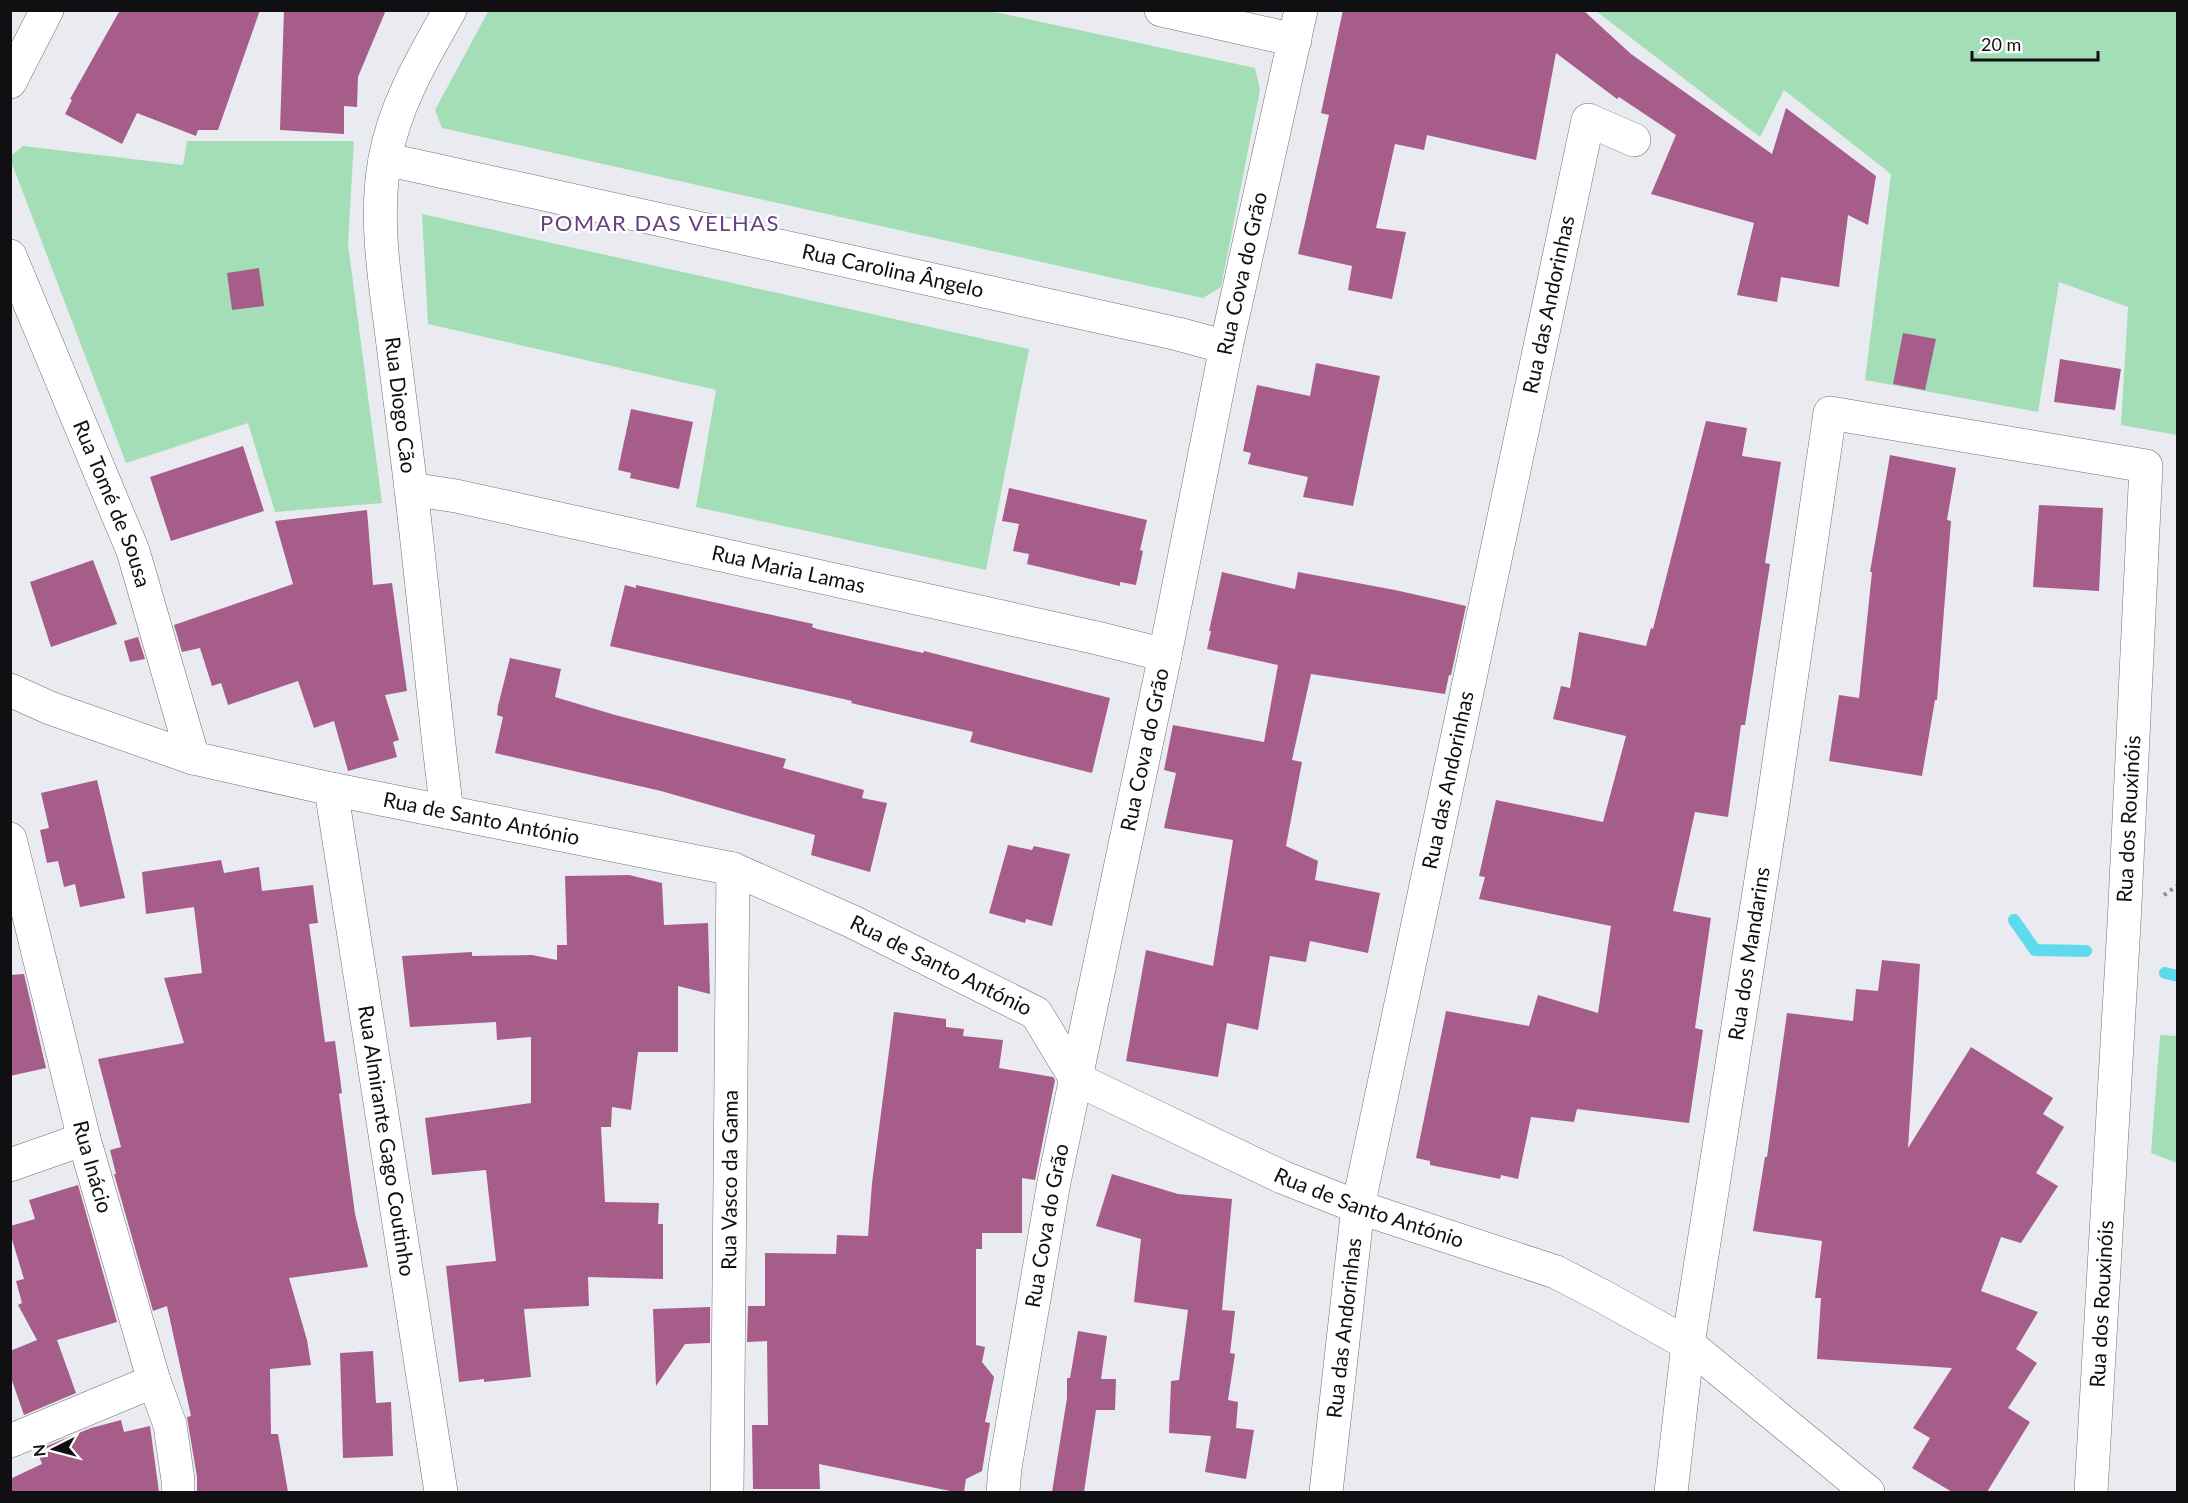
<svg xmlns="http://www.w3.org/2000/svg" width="2188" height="1503" font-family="Lato,sans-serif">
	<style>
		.green { fill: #a3deb6 }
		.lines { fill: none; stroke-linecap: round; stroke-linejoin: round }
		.stream { stroke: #5ddaec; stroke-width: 12 }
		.building { fill: #a75d8a }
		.street-casing { stroke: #707076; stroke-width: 34 }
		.path { stroke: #8b8c90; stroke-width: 4; stroke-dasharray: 3 4.5; stroke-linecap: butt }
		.street { stroke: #fff; stroke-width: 33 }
		.labels { text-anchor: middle; stroke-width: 4.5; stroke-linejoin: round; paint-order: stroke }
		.street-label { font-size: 21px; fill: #101012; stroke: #fff }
		.neighbourhood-label { font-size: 22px; letter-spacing: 1.5px; fill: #68447e; stroke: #fff }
	</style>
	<rect width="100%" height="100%" fill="#eaebf1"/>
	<path class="green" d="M489,10L990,11L1255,68L1260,90L1221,287L1203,298L442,128L435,110Z
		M1596,11H2177V435L2121,425L2128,307L2059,282L2038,412L1865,380L1891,174L1784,90L1760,137Z
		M187,141H354L348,244L382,503L275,512L248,423L126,463L11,161V156L23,146L183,165Z
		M422,214L1029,349L986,570L696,507L716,390L428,324Z
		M2160,1035L2177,1036V1163L2151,1153Z"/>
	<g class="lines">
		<path class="stream" d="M2014,920L2035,950L2086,951
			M2165,973L2178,976"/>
	</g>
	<path class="building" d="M120,10H260L218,130H198L196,136L137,113L122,144L65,114L72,100L70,99Z
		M284,10H386L358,77L357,107L344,106V134L280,130Z
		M1343,10H1583L1631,54L1772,154L1786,108L1876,176L1868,225L1848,215L1839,287L1781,277L1777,302L1737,295L1754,223L1651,194L1676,135L1619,97L1617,99L1556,53L1536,160L1427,135L1424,150L1395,144L1376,228L1406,232L1392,299L1348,290L1352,266L1298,254L1329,115L1321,113Z
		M259,268L264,306L232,310L227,273Z
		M1903,333L1936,339L1925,390L1893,384Z
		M2060,359L2121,369L2115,410L2054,402Z
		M1316,363L1380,376L1353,506L1303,497L1308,477L1248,464L1251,453L1243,451L1257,385L1310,396Z
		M631,409L693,422L679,489L630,478L631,473L618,470Z
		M1706,421L1747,428L1742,456L1781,462L1765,563L1770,564L1745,725H1741L1728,817L1695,812L1673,911L1711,918L1695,1028L1703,1030L1689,1123L1577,1109L1574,1122L1531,1117L1518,1179L1501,1175L1500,1179L1430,1165V1161L1416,1158L1446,1011L1529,1026L1538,995L1598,1013L1611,926L1479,899L1485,877L1479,876L1496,800L1603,822L1626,736L1553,719L1561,686L1570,688L1579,632L1646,646L1651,628L1653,629Z
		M243,446L264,511L171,541L150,477Z
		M1890,455L1956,468L1947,520L1951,521L1937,700H1935L1922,776L1829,761L1839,695L1859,698L1872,572H1870Z
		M1009,488L1147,520L1140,550L1143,551L1136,585L1120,582V586L1027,564L1029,554L1013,551L1019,524L1002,521Z
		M2039,505L2103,508L2099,591L2033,587Z
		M367,510L373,585L392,583L407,691L385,695L399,740L393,742L397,757L348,771L334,721L314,728L298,681L228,705L221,683L212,686L200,648L182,652L174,625L293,584L275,521Z
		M93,560L117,624L51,647L30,582Z
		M1222,572L1295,589L1298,572L1395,590L1466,606L1451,675H1449L1445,694L1311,674L1292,760L1302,762L1286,846L1318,861L1315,880L1380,893L1368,953L1310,941L1306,962L1270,956L1258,1030L1227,1023L1218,1077L1126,1061L1146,950L1213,966L1233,840L1164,828L1176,773L1164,770L1173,725L1264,742L1278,665L1207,649L1211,631H1209Z
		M625,585L636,588V585L813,624L812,627L817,629L923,653L924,651L1110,698L1092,773L970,742L973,732L851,703L852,701L610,646Z
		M138,637L145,659L130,662L124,641Z
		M510,658L561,669L555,697L615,715L786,759L783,768L864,790L862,798L887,803L870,872L811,855L815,835L661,791L495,753L503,717L497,715L498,706Z
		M97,780L125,898L80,907L75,884L64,887L58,861L47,863L40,830L49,828L41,793Z
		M1008,845L1032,850L1034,846L1070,854L1052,926L1026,919L1025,923L989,913Z
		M221,860L224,873L259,867L262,891L313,885L318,923L309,924L325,1042L335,1041L342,1093L339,1094L355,1214L368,1267L289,1278L307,1340L311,1365L270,1369L271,1434H278L288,1492H197V1477L187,1417L191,1416L167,1306L153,1311L114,1174H116L110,1150L121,1147L98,1059L184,1043L164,978L202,973L194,907L146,914L142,872Z
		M629,875L662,883L664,925L708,923L710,994L678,986V1052H638L631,1110L612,1107L611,1127H601L605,1202L659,1203L658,1224H663V1279L588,1277L589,1306L524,1309L531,1377L484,1382V1379L459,1382L446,1266L496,1261L486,1170L432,1175L425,1118L531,1103V1037L497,1040L496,1022L410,1027L402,956L472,952V956L532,955L557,960V945H567L565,876Z
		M1882,960L1920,964L1908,1148L1971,1047L2053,1098L2043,1114L2064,1127L2036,1173L2058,1186L2021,1243L2001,1237L1981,1291L2038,1312L2016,1349L2037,1363L2008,1408L2030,1422L1987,1492H1952L1912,1468L1930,1438L1913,1428L1952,1368L1817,1359L1821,1298H1815L1822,1241L1753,1231L1765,1157H1767L1787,1013L1853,1021L1856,989L1878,991Z
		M24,974L46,1068L10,1076V975Z
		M894,1012L946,1019V1027L964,1029L963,1036L1003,1040L999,1068L1053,1077L1055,1080L1035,1180L1022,1178V1233H982V1249H976V1345L985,1347L982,1362L994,1377L985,1422L990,1423L982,1471L966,1479L964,1492H955L819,1464L820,1489H753L752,1425H768L767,1341L747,1342L748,1306H765V1253L836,1254L837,1235L868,1236L872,1183Z
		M1112,1174L1178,1194L1232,1199L1222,1310L1235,1311L1230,1353L1235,1354L1228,1400L1238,1402L1236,1428L1254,1430L1246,1479L1205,1472L1211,1436L1169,1433L1171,1381L1179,1380L1188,1310L1134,1302L1141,1239L1096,1226Z
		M78,1185L117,1322L57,1340L76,1393L24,1415L10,1375V1351L37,1340L18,1305L22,1303L16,1281L24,1279L10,1233V1226L35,1219L29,1200Z
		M710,1307V1343L685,1344L656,1386L653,1309Z
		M1078,1331L1107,1336L1101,1379H1116L1115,1410H1096L1084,1492H1052L1067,1398V1378H1070Z
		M373,1351L376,1403L391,1402L393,1456L343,1458L340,1353Z
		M121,1420L124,1432L150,1426L159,1492H10V1479L42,1464L37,1450L91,1428Z"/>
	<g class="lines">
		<g class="street-casing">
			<g id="street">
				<path d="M1161,10L1295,40"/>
				<path d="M10,82L47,10"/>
				<path id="s1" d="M385,159L1178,334L1226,347"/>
				<path id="s2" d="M10,256L133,551L193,758"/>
				<path id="s3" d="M411,489L456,496L1097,638L1165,655"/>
				<path id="s4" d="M10,690L50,708L193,758L331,789L733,869L851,921L1036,1013L1076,1079L1282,1177L1358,1207L1556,1272L1604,1297L1688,1344L1868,1492"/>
				<path id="s5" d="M331,789L441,1492"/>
				<path d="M447,812C432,694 422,575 407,456C401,411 396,366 390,321C383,268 375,213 385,159C395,104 423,58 450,10"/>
				<path id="s6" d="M10,839L84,1139L154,1381L170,1425L178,1480V1492"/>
				<path d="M10,1165L84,1139"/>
				<path d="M10,1441L154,1381"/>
				<path id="s7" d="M727,1492L733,869"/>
				<path id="s8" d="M1003,1492L1005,1468L1054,1182L1165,655L1226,347L1301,10"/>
				<path id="s9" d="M1326,1492L1358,1207L1588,120L1634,140"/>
				<path id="s10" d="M1671,1492L1688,1344L1772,810L1830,413L2146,466L2124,924L2091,1492"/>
			</g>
		</g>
		<path class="path" d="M2164,895L2178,885"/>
		<use href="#street" class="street"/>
	</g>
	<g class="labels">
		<g class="street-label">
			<text dy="7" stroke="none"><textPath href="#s1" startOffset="520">Rua Carolina Ângelo</textPath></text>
			<text dy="7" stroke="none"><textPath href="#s8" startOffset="1242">Rua Cova do Grão</textPath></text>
			<text dy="7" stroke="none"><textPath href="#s9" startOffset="1209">Rua das Andorinhas</textPath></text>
			<text transform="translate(400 405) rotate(83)" y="7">Rua Diogo Cão</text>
			<text dy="7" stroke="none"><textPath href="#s2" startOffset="268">Rua Tomé de Sousa</textPath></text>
			<text dy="7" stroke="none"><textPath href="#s3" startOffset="386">Rua Maria Lamas</textPath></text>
			<text dy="7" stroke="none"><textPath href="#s8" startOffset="756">Rua Cova do Grão</textPath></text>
			<text dy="7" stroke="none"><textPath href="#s9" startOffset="723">Rua das Andorinhas</textPath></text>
			<text dy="7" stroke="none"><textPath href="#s4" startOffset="490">Rua de Santo António</textPath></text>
			<text transform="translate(2129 819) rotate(-87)" y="7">Rua dos Rouxinóis</text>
			<text dy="7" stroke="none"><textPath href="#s10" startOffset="544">Rua dos Mandarins</textPath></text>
			<text dy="7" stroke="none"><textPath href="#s4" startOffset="976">Rua de Santo António</textPath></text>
			<text dy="7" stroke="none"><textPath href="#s5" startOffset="356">Rua Almirante Gago Coutinho</textPath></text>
			<text dy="7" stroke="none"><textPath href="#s6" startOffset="338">Rua Inácio</textPath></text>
			<text dy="7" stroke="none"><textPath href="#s7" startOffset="312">Rua Vasco da Gama</textPath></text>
			<text dy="7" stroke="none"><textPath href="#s4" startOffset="1480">Rua de Santo António</textPath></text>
			<text dy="7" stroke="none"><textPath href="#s8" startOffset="270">Rua Cova do Grão</textPath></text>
			<text transform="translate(2102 1304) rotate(-87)" y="7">Rua dos Rouxinóis</text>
			<text dy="7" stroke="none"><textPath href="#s9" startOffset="165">Rua das Andorinhas</textPath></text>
		</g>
		<g class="neighbourhood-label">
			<text x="660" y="231">POMAR DAS VELHAS</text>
		</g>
	</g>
	<rect width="2188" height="1503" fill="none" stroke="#101012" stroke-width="24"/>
	<g transform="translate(54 1449) rotate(264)" stroke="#ffffff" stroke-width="4.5" paint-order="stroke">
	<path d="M0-4.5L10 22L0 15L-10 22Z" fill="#101012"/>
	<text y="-9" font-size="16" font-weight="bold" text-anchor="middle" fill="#101012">N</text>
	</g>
	<path d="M1972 51v9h126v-9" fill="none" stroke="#101012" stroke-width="3"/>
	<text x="1981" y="51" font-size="18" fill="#101012" stroke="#ffffff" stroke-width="4.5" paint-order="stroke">20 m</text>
</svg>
